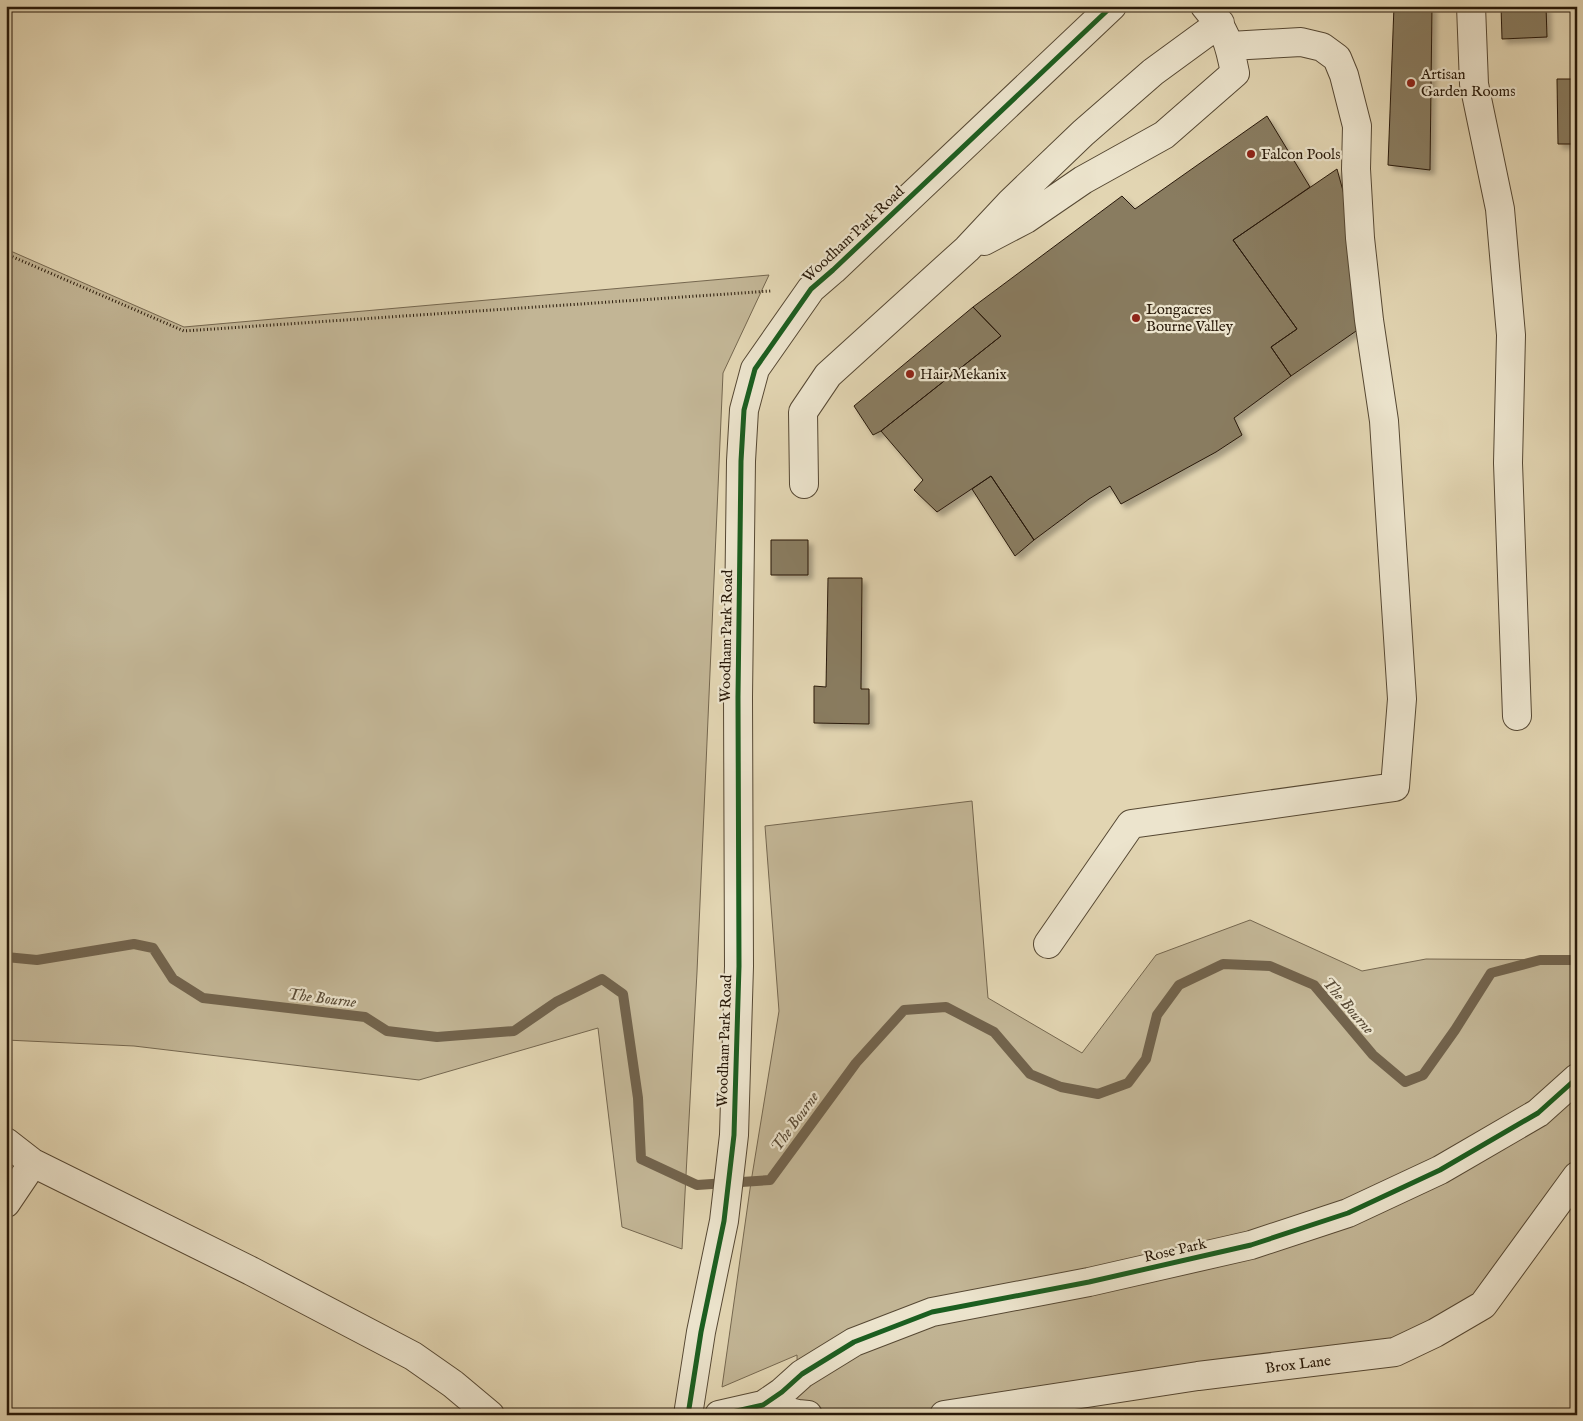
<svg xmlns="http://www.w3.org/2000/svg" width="1583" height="1421" font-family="'IM FELL English',serif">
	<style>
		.green { fill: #c2b595; stroke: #75674f }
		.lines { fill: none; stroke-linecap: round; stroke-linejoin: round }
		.stream { stroke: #72634c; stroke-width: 10 }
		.building { fill: #897b61; stroke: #281909; filter: url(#shadow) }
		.minor-casing { stroke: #564833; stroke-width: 30 }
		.path { stroke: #281909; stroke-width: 3; stroke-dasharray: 1 2.5; stroke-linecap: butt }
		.minor { stroke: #ece4cd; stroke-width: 28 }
		.cycleway-casing { stroke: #ece4cd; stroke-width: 8 }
		.cycleway { stroke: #1b5e20; stroke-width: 5 }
		.poi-dot { fill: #8f2418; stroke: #ece4cd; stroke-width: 2 }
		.labels { text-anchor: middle; stroke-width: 4.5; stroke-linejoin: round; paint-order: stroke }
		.poi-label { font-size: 15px; fill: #281909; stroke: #ece4cd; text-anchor: start }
		.street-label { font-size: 15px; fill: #281909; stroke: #ece4cd }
		.water-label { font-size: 16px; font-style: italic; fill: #594b36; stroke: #ece4cd }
	</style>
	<defs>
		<filter id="shadow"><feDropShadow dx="4.5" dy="4.5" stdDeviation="2.5" flood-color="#0004"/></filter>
	</defs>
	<rect width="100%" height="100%" fill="#e2d5b2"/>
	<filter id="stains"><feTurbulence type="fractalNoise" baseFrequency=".004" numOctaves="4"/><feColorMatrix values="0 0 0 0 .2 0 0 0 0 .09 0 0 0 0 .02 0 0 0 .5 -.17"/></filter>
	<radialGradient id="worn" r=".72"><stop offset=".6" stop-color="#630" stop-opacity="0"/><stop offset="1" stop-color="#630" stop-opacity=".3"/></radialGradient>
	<path class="green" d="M6,249L184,327L769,275L723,373L697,972L682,1249L622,1227L598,1028L419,1080L134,1046L6,1040Z
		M972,801L988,998L1082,1053L1156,955L1250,920L1362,971L1426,959L1577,960V1176L1483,1305L1395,1352L944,1415L798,1414L797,1355L722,1387L751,1182L779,1011L765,826Z"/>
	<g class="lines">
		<path class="stream" d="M6,957L37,960L134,944L153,948L173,979L203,998L365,1017L387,1031L437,1037L514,1031L556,1002L602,979L623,994L638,1098L641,1159L697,1185L770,1180L856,1063L904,1010L946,1007L994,1032L1030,1074L1061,1087L1098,1094L1128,1083L1146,1059L1157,1015L1179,985L1223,964L1270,966L1314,985L1373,1055L1405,1082L1423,1075L1455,1030L1491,973L1540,960H1577"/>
	</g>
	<path class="building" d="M1394,6H1432L1430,170L1388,165Z
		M1501,6H1546L1547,37L1502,39Z
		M1557,79H1577V144H1558Z
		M1267,116L1310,187L1233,240L1297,329L1271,347L1291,376L1234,418L1242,435L1216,452L1121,504L1110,486L1089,499L1034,540L991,476L937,512L914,490L923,480L881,431L1001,336L973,307L1122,196L1135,209Z
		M1337,169L1348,209L1359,329L1291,376L1271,347L1297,329L1233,240Z
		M973,307L1001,336L881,431L873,435L854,406Z
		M991,476L1034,540L1015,556L972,489Z
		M771,540H808V575H771Z
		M828,578H862L861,689H869V724L814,723V686L826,687Z"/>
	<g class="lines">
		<g class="minor-casing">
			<path id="minor" d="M1471,6L1474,84L1500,209L1511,335L1508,463L1517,716
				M984,241L1026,219L1083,180L1164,135L1235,73C1229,42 1226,31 1205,6
				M804,484L803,412L828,375L967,249L1011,202L1083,133L1153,72L1220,23
				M1048,944L1131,824L1395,787L1402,699L1384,421L1369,320L1360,238L1356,169L1357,126L1344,75L1337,58L1322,47L1301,42L1230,46
				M6,1142L33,1163L251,1271L413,1356L453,1384L490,1415
				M6,1203L33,1163
				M763,1405L782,1392L802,1374L854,1342L932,1312L1089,1282L1251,1245L1348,1213L1440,1170L1538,1113L1577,1078
				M688,1415L701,1332L724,1221L734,1135L739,966L738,697L741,461L744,410L755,369L811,289L833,270L1112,6
				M719,1415L763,1405L798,1414L808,1415
				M944,1415L1198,1376L1395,1352L1435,1333L1483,1305L1577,1176"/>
		</g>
		<path class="path" d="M6,254L184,331L771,291"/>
		<use href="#minor" class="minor"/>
		<g class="cycleway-casing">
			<path id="cycleway" d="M688,1415L701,1332L724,1221L734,1135L739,966L738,697L741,461L744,410L755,369L811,289L833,270L1112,6
				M719,1415L763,1405L782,1392L802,1374L854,1342L932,1312L1089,1282L1251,1245L1348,1213L1440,1170L1538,1113L1577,1078"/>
		</g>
		<use href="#cycleway" class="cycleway"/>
	</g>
	<g class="poi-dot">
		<circle cx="1411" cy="83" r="5"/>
		<circle cx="1251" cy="154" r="5"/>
		<circle cx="1136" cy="318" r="5"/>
		<circle cx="910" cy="374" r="5"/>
	</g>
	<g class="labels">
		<g class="poi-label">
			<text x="1421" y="79">Artisan<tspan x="1421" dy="17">Garden Rooms</tspan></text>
			<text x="1261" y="159">Falcon Pools</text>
			<text x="1146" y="314">Longacres<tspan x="1146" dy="17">Bourne Valley</tspan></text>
			<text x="920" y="379">Hair Mekanix</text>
		</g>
		<g class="street-label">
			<text transform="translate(853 234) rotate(-43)" y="5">Woodham Park Road</text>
			<text transform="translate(726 636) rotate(-89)" y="5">Woodham Park Road</text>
			<text transform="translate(724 1041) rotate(-88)" y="5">Woodham Park Road</text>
			<text transform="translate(1175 1250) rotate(-13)" y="5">Rose Park</text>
			<text transform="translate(1298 1364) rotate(-7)" y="5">Brox Lane</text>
		</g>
		<g class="water-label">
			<text transform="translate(322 997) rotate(7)" y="6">The Bourne</text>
			<text transform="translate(1349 1005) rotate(49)" y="6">The Bourne</text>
			<text transform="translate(794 1121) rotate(-54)" y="6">The Bourne</text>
		</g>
	</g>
	<rect width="1583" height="1421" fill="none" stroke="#e2d5b2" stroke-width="25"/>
	<rect x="8" y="8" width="1568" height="1406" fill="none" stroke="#281909" stroke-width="2.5"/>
	<rect x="12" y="12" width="1558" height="1396" fill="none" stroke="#281909"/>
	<rect width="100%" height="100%" filter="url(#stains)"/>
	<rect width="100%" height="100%" fill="url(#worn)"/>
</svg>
